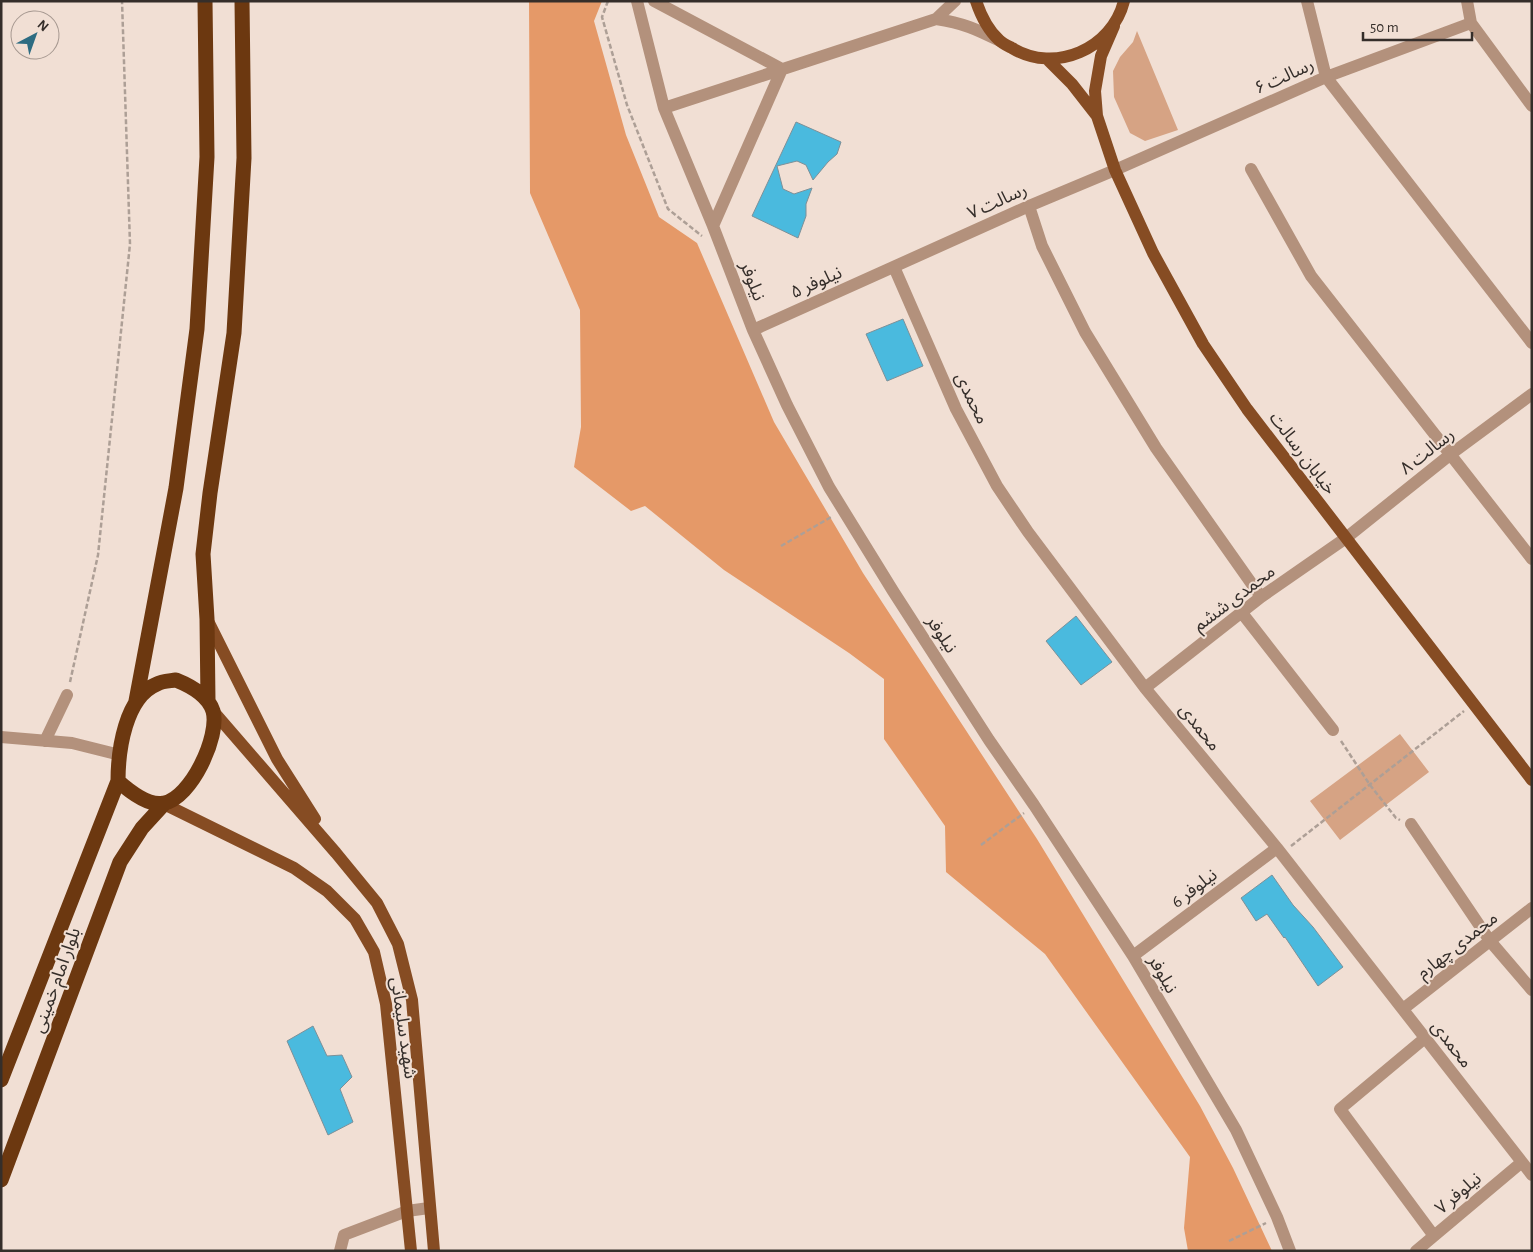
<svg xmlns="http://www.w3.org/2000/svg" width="1533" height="1252" font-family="'Alegreya Sans','Noto Sans Arabic',sans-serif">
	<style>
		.green { fill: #d6a384 }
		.forest { fill: #e59968 }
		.building { fill: #4abade; stroke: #7d9098 }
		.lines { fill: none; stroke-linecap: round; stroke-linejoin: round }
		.path { stroke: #ad9f96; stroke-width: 2.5; stroke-dasharray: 5 2.5; stroke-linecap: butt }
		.minor { stroke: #b3917c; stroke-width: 12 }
		.major { stroke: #864c23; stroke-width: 12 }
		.highway { stroke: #6c3810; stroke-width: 15 }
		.labels { text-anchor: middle; stroke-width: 4; stroke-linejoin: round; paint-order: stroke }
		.street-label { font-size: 18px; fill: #352e2a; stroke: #f1dfd4 }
	</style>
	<rect width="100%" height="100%" fill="#f1dfd4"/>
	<path class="green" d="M1137,31L1178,130L1145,141L1130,133L1114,97L1113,71L1120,57L1133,42Z
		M1400,734L1429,772L1340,840L1310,801Z"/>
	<path class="forest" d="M529,1H602L594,21L626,135L659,217L697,243L774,422L863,573L1037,839L1200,1106L1233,1168L1272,1251H1188L1184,1228L1190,1157L1045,954L946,872L945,826L884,739V679L849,653L724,570L645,506L631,511L574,467L581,427L580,310L530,193Z"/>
	<path class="building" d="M796,122L841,142L837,154L828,162L813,180L806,165L797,161L777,166L783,189L794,194L812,188L806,204V216L798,238L752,216Z
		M903,319L923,366L887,381L866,334Z
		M1076,616L1112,662L1081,685L1046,641Z
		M1272,875L1293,905L1313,927L1343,967L1318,986L1285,937L1284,938L1267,914L1256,921L1241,898Z
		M313,1026L327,1056L342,1055L352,1077L340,1089L353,1122L328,1135L287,1041Z"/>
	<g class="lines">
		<path class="path" d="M608,1L602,17L627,105L668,209L702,236
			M781,546L833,516
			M70,682L98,555L130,244L122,1
			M1341,741L1370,785L1396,818L1400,820
			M981,845L1024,813
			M1291,846L1464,711
			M1229,1241L1266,1223"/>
		<path class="minor" d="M637,1L664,108L713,226L753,330L787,405L829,487L893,591L989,740L1034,805L1133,956L1236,1130L1277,1217L1290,1251
			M654,1L782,69L713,226
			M1307,1L1326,77L1532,343
			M1467,1L1471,23L1532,106
			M936,19C963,23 976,29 1000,41
			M664,108L936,19L955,1
			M1251,169L1311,276L1532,559
			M1029,206L1042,246L1085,332L1156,448L1261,597
			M894,267L956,409L997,486L1028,532L1145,688L1277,848L1532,1175
			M753,330L1029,206L1115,170L1326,77L1471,23
			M1242,613L1333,730
			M1145,688L1261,597L1346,538L1451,454L1532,394
			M1,737L72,743L120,755
			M45,741L67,695
			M1411,824L1490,941L1532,990
			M1133,956L1277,848
			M1403,1009L1532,908
			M1425,1038L1340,1109L1434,1236
			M340,1251L344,1235L407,1211L429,1208
			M1416,1251L1522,1162"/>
		<path class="major" d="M976,1C981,16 987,29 999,40C1003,44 1008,46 1012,48C1055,74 1112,49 1124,1
			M1114,26L1101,56L1095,91L1097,116L1115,170L1153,253L1203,344L1247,409L1532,780
			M1048,60L1072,84L1097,116
			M207,619L277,759L315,819
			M213,711L336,853L377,903L398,944L412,1000L434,1251
			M164,804L294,868L327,891L355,919L374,952L386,1004L411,1251"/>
		<path class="highway" d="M176,680C191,686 208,695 213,711C220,736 191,798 164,803C149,807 128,790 118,781C118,751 125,697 157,684C162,681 170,681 176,680Z
			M136,701L176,488L197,329L207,157L205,1
			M208,701L207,619L203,554L210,493L234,333L244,158L242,1
			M1,1080L118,781
			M1,1180L120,862L142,828L164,804"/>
	</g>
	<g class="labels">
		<g class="street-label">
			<text transform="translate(1284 76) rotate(-24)" y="6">رسالت ۶</text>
			<text transform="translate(997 201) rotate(-24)" y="6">رسالت ۷</text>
			<text transform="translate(753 281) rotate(69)" y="6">نیلوفر</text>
			<text transform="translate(816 282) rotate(-24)" y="6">نیلوفر ۵</text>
			<text transform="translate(972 398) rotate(64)" y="6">محمدی</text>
			<text transform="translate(1427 451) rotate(-38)" y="6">۸ رسالت</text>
			<text transform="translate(1303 453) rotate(53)" y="6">خیابان رسالت</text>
			<text transform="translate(1234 598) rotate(-37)" y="6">محمدی ششم</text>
			<text transform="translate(942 634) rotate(57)" y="6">نیلوفر</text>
			<text transform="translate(1200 727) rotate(51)" y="6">محمدی</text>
			<text transform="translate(1194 888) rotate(-37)" y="6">نیلوفر 6</text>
			<text transform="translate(1457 945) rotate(-38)" y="6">محمدی چهارم</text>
			<text transform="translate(1163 974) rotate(60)" y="6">نیلوفر</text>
			<text transform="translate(56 980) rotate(-70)" y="6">بلوار امام خمینی</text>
			<text transform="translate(404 1028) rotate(82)" y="6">شهید سلیمانی</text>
			<text transform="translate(1452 1044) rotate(52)" y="6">محمدی</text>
			<text transform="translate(1458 1193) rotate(-40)" y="6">نیلوفر ۷</text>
		</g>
	</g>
	<rect width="1533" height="1252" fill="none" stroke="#352e2a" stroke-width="5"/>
	<g transform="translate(35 35) rotate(41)"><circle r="24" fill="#f1dfd4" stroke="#a69890"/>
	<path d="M0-4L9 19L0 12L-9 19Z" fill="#2d6c82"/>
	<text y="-8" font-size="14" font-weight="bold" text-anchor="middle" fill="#352e2a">N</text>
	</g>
	<path d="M1363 32v8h109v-8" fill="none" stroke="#352e2a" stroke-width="2.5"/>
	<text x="1370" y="32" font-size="15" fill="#352e2a" stroke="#f1dfd4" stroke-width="4" paint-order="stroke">50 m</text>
</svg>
